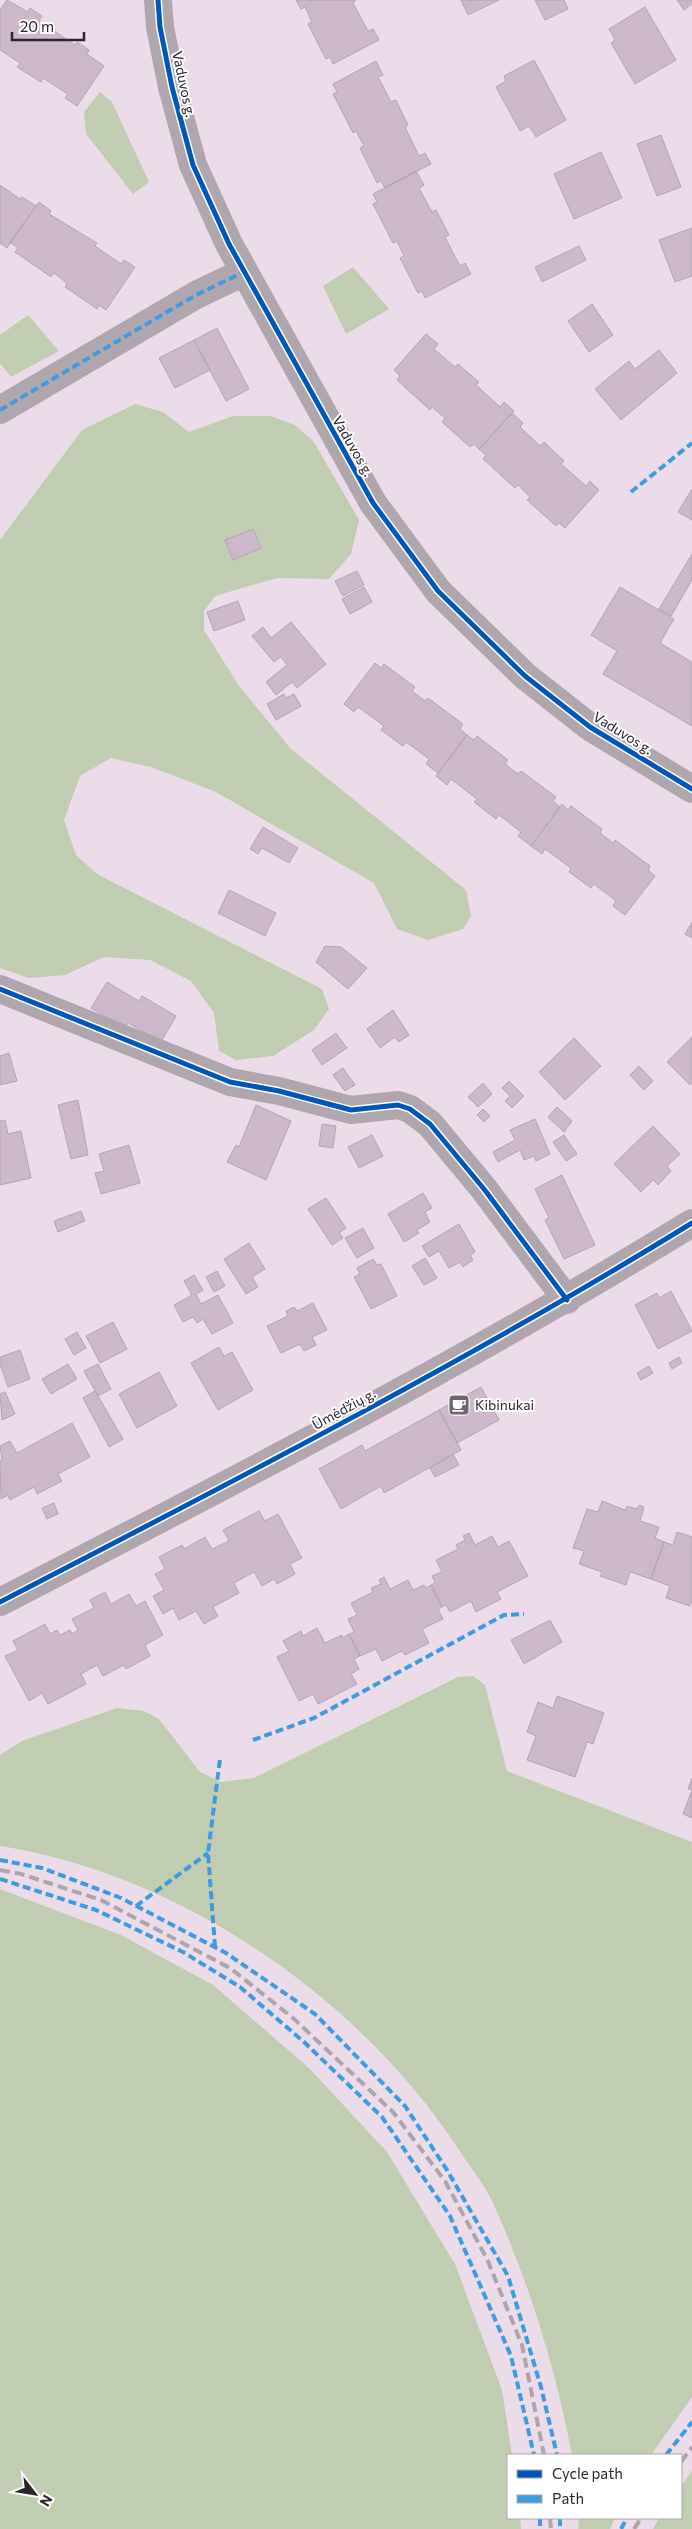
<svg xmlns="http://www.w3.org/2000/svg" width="692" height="2529" font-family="Commissioner,sans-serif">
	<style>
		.green { fill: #c1cdb0 }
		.building { fill: #cdb8cb; stroke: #b2a6b1 }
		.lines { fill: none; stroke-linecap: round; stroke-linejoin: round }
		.street { stroke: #b0a6ae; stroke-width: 28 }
		.rail { stroke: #ada4ac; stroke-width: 4; stroke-dasharray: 10 5; stroke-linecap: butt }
		.quiet { stroke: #3d9ce1; stroke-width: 4; stroke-dasharray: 8 4; stroke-linecap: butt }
		.cycleway-casing { stroke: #fff; stroke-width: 8 }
		.cycleway { stroke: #0057b8; stroke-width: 5 }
		.labels { text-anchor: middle; stroke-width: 4; stroke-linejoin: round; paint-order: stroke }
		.street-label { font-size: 14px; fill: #2f242e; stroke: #fff }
		.poi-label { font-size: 14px; fill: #2f242e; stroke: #fff; text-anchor: start }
	</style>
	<rect width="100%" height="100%" fill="#ecdcea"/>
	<path class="green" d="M100,92L112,102L149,182L133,194L86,134L84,112Z
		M353,267L389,309L346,334L323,286Z
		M28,315L59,351L11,377L0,363V335Z
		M135,404L163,412L189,432L233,416H271L295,425L314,442L359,520L351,554L329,579L277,578L215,596L204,611V630L239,686L291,749L466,890L471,916L463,929L428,940L397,929L374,883L216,792L151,767L111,758L80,776L64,820L76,855L97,874L322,989L329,1009L314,1030L273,1056L236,1060L219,1051L214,1013L191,981L150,960L104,957L65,975L29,978L0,968V540L82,430Z
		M473,1676L485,1685L507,1771L692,1842V2397L651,2455H572C556,2370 529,2282 493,2203C484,2184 470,2167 459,2150C360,1998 180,1874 0,1846V1755L22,1741L117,1708L144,1711L159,1719L200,1772L221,1782L254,1778L458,1677Z
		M0,1889L121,1935L213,1985L309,2068L387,2152L455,2264L502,2390L512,2455H508V2518H520L521,2529H0Z
		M692,2471V2529H653L659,2518H681V2486Z
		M579,2518H615L610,2529H578Z"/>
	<path class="building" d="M7,0L28,12L30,8L42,16L39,21L75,45L77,42L89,50L87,54L104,66L77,106L65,98L68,94L43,78L41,82L17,67L20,63L0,50V10Z
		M296,0H356L353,3L368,31L373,29L379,40L333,64L330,57L326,59L308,24L312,22L305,7L301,9Z
		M461,0H499L468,15Z
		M535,0H564L568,9L545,20Z
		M677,0H692V4L684,10Z
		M645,7L676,60L635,84L611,43L615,40L609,29Z
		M534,60L566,120L536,137L529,126L520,131L496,87L506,81L504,76Z
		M376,61L383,75L378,77L391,102L396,100L408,125L405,127L419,156L425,153L431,164L385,188L381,181L377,183L360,148L364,146L356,131L353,133L333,94L337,92L333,84Z
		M661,135L681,187L657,196L637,144Z
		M601,152L622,198L574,219L554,174Z
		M416,171L424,185L419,188L432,212L436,210L449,235L445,237L460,266L465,263L471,274L425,298L422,291L418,293L400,258L404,256L397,241L393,243L373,204L377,202L373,194Z
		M0,185L20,199L22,197L36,206L7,248L0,243Z
		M39,202L51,211L49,214L97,243L95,246L121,264L124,260L135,267L106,310L99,305L97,309L65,287L67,283L54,273L51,277L15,252L18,248L10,242Z
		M692,228V276L675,282L659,240Z
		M579,246L586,260L542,282L535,267Z
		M592,304L613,335L589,352L568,321Z
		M217,328L249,389L226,401L194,340Z
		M426,334L438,344L434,349L455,367L458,364L479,382L476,385L500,407L504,402L514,411L479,449L474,444L470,447L442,422L445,418L432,407L430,410L397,380L400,376L394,370Z
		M194,340L210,370L175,388L159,358Z
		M659,350L677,373L621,420L595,389L629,361L635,369Z
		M512,413L523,423L520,427L540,446L544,442L564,461L561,464L586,486L590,481L599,490L565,528L559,523L556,526L527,500L530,497L518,485L515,488L483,459L486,455L479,449Z
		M692,489V520L678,512Z
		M253,529L261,548L233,560L225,540Z
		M692,554V580L671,616L659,609Z
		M357,571L364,585L343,596L335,581Z
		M364,587L372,602L350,614L342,599Z
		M620,587L674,619L660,643L692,662V726L603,674L617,651L591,635Z
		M238,601L245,620L214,631L207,612Z
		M291,622L326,664L297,688L292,682L276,695L266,682L287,665L281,657L274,662L252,636L263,627L271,638Z
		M375,663L381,668L384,664L415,687L412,691L425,701L428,698L463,724L460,729L467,735L438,773L426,764L429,759L406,742L403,746L381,730L384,726L358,707L354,712L344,704Z
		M284,694L286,698L294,694L301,706L276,720L267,704Z
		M467,735L474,740L477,736L508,760L505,764L518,774L521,771L556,797L553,801L560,807L531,846L518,836L521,832L499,815L496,819L474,802L477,799L451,779L447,785L436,776Z
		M562,804L568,810L571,806L602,829L600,833L613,843L615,840L650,866L648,870L655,876L625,915L613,906L616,901L594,884L591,888L569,872L571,868L545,849L542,854L531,846Z
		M263,827L298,848L289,863L262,848L258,854L250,849Z
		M229,890L276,913L265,936L218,913Z
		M692,922V938L685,934Z
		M325,946L341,947L367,968L348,989L316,962Z
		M107,982L139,1001L142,996L176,1016L161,1042L128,1023L125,1028L91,1008Z
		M393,1010L409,1035L399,1042L395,1037L380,1048L367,1029Z
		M336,1033L347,1048L322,1065L312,1050Z
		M692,1037V1083L690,1085L667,1062Z
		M574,1038L601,1066L565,1100L539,1072Z
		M9,1053L17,1081L0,1085V1056Z
		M639,1066L653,1081L644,1090L630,1075Z
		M343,1068L355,1085L345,1091L333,1075Z
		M509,1081L524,1096L512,1108L505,1101L510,1096L502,1088Z
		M483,1083L492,1094L478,1107L468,1097Z
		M78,1100L88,1155L71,1159L58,1105Z
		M256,1105L291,1121L266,1180L227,1162L236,1145L239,1147Z
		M557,1107L572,1121L564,1132L548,1117Z
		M483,1109L490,1116L484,1122L477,1115Z
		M535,1119L550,1154L536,1161L534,1156L524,1160L520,1150L498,1162L493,1152L515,1140L510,1130Z
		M5,1120L8,1134L21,1131L31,1178L0,1185V1121Z
		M322,1124L336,1126L333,1148L319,1146Z
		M653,1126L680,1154L667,1166L671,1171L658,1185L653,1180L641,1192L614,1164Z
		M372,1135L383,1156L359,1168L348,1147Z
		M564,1135L577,1154L566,1161L553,1142Z
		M129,1145L140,1183L101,1194L95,1173L104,1171L99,1154Z
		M562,1175L595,1245L564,1259L545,1220L549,1218L535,1189Z
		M423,1193L432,1208L425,1212L430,1222L417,1230L419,1233L404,1242L388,1214Z
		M326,1198L346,1228L339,1233L343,1238L332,1245L308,1209Z
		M81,1211L85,1221L58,1232L54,1221Z
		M459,1224L475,1252L470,1255L473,1260L463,1267L460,1262L449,1268L439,1251L429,1257L422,1246Z
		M363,1228L374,1248L357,1258L345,1238Z
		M249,1243L265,1269L252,1277L258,1287L246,1294L224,1259Z
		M425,1258L437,1278L424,1285L412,1266Z
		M373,1259L377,1265L381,1264L397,1296L371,1309L354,1277L360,1274L357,1268Z
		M217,1271L225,1286L214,1292L206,1277Z
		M194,1275L203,1290L196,1294L201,1304L218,1295L233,1323L212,1334L203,1319L197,1323L193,1317L183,1322L174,1305L192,1295L184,1281Z
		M671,1291L692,1331L658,1349L635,1305L657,1293L659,1298Z
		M313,1303L327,1330L312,1337L316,1345L304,1351L300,1344L281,1353L267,1326L288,1316L286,1311L294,1307L297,1311Z
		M113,1322L127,1349L100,1363L86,1336Z
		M77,1332L86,1348L74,1355L65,1339Z
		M219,1347L224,1356L232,1352L253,1390L218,1410L191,1363Z
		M20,1350L30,1379L8,1387L0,1364V1357Z
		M679,1357L682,1363L672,1369L669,1363Z
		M68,1364L77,1379L51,1394L42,1379Z
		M98,1364L111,1389L98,1396L84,1371Z
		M649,1366L653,1373L641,1380L637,1373Z
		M159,1372L177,1406L137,1428L119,1394Z
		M481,1387L499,1420L457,1443L439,1410Z
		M95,1391L123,1439L109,1447L83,1398Z
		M5,1392L15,1414L2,1420L0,1394Z
		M439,1410L461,1450L384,1493L381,1486L341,1509L319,1469L362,1445L365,1451Z
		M72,1423L90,1457L58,1474L62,1481L37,1494L34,1487L10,1500L8,1495L1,1499L0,1461L2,1460L0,1446L10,1441L17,1453Z
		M453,1454L459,1465L435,1477L430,1468Z
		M602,1501L625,1510L627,1506L637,1509L639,1505L644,1507L640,1521L659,1527L655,1538L664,1542L651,1579L630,1572L626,1585L600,1576L602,1572L579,1564L584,1551L573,1548L587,1509L598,1512Z
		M54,1503L58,1514L47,1519L42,1508Z
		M259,1511L265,1521L278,1514L302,1558L290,1564L295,1574L277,1584L274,1579L262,1586L254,1572L234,1583L239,1593L213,1607L218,1616L204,1624L196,1611L179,1620L173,1608L163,1614L153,1596L164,1590L155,1574L165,1569L159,1557L182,1545L184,1549L205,1537L212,1549L229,1541L223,1530Z
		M677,1532L692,1537V1601L690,1606L666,1598L670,1586L651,1579L664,1542L673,1545Z
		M469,1533L475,1545L492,1536L498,1547L509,1541L528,1576L497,1592L501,1599L476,1612L471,1601L450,1612L446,1605L442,1607L431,1585L435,1583L432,1576L442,1572L436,1560L458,1549L456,1545L465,1540L463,1536Z
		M384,1577L390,1589L408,1580L413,1590L424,1585L426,1588L431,1585L442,1607L438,1609L443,1619L422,1629L429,1643L405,1655L402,1651L382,1661L376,1649L360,1656L349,1634L354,1632L348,1619L357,1615L351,1603L373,1592L371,1588L381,1584L379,1580Z
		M105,1592L111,1604L129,1594L136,1606L145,1601L163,1635L145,1645L150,1656L126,1669L124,1665L103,1676L97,1665L81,1674L86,1684L48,1704L42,1693L29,1701L5,1656L18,1650L13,1641L45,1624L50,1634L57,1630L60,1635L70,1630L72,1634L78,1630L72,1619L94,1608L90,1600Z
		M550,1620L562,1642L524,1664L511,1640Z
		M317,1628L325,1643L342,1635L343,1638L349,1634L360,1656L354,1659L359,1669L351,1674L357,1684L318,1704L313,1694L299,1701L277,1657L289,1651L283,1641L301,1631L303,1636Z
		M557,1696L604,1713L593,1744L587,1742L575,1777L527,1760L536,1736L527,1732L538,1702L553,1708Z
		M692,1778V1818L683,1814L692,1790L688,1789Z"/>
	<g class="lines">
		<path class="street" d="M158,0L160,27L172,87L193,165L229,244L373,503L438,591L525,676L590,727L692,789
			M0,410L196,295L244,272
			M0,989L230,1082L279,1091L351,1110L398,1105L410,1109L430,1124L484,1189L567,1300
			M0,1602C234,1481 468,1361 692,1223"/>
		<path class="rail" d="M0,1870L21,1874L101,1900L230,1968L293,2018L393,2112L445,2181L487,2259L522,2345L544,2455
			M681,2462L692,2447
			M550,2518L551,2529
			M634,2529L641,2518"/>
		<path class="quiet" d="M0,410L196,295L244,272
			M631,492L692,443
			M253,1740L314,1718L504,1615L524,1614
			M0,1860L42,1868L121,1898L226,1953L315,2014L405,2106L447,2170L508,2276L541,2387L557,2455
			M0,1879L96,1910L183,1952L240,1987L304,2042L382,2117L450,2216L511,2356L534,2455
			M136,1906L208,1853
			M215,1947L208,1853L220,1759
			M666,2455L692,2422
			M540,2518V2529
			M560,2518V2529
			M621,2529L627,2518"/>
		<g class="cycleway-casing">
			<path id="cycleway" d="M158,0L160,27L172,87L193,165L229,244L373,503L438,591L525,676L590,727L692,789
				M0,989L230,1082L279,1091L351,1110L398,1105L410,1109L430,1124L484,1189L567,1300
				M0,1602C234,1481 468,1361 692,1223"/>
		</g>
		<use href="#cycleway" class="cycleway"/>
	</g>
	<defs>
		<g id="cafe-square" transform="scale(1.125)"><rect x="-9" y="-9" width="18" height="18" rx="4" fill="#716470" stroke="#fff"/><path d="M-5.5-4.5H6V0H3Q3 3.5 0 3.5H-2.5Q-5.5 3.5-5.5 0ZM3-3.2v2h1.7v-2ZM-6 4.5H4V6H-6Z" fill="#fff"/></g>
	</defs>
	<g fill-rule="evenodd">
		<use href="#cafe-square" x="459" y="1405"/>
	</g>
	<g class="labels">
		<g class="street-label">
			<text transform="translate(184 84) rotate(78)" y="5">Vaduvos g.</text>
			<text transform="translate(353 446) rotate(60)" y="5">Vaduvos g.</text>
			<text transform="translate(623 733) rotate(32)" y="5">Vaduvos g.</text>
			<text transform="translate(344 1409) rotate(-29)" y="5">Ūmėdžių g.</text>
		</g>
		<g class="poi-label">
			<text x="475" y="1410">Kibinukai</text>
		</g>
	</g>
	<rect x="507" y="2454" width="175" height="65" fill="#ffffff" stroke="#aca7ab"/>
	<rect x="517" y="2470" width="25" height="8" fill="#0057b8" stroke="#aca7ab"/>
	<text x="552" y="2479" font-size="15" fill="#2f242e">Cycle path</text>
	<rect x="517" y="2495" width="25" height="8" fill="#3d9ce1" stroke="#aca7ab"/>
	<text x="552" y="2504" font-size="15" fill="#2f242e">Path</text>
	<g transform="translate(35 2494) rotate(121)" stroke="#ffffff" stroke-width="4" paint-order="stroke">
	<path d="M0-4L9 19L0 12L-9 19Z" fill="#2f242e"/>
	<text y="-8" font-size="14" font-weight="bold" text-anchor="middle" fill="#2f242e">N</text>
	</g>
	<path d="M12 32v8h72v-8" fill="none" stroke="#2f242e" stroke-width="2.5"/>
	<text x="20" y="32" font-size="15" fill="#2f242e" stroke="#ffffff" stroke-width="4" paint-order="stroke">20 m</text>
</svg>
